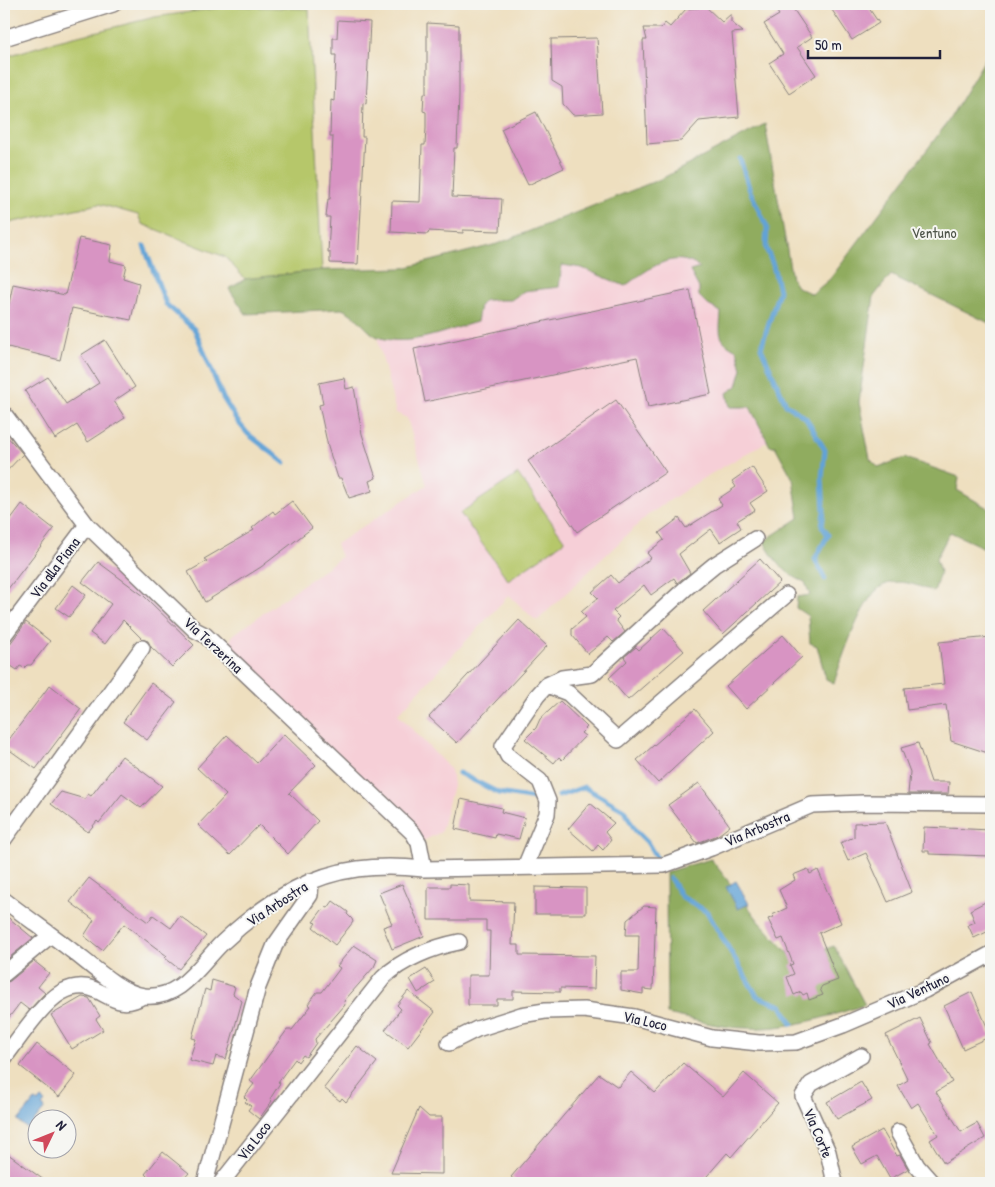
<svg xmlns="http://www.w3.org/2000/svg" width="995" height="1187" font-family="'Patrick Hand',sans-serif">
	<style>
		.built { fill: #f6cfd7 }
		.green { fill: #b6c76a; stroke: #6c7452 }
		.forest { fill: #90ac5e; stroke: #59674c }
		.water { fill: #62a3d6; stroke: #426288 }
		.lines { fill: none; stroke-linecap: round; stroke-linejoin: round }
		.stream { stroke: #62a3d6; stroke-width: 5 }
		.building { fill: #d894c3 }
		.minor-casing { stroke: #88807d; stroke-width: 18 }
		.minor { stroke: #fff; stroke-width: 15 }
		.labels { text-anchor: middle; stroke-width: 4; stroke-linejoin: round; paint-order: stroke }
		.park-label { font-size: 15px; fill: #4e5449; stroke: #f6f6f2 }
		.street-label { font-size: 15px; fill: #22223b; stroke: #f6f6f2 }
	</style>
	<rect width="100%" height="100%" fill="#f6f6f2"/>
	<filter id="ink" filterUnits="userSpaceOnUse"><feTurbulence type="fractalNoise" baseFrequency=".02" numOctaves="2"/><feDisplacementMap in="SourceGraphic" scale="10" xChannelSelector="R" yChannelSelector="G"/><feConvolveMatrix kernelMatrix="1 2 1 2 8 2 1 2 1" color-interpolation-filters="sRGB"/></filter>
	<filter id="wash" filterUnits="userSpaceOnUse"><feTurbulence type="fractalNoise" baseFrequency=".0096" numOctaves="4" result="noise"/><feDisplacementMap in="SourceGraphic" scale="20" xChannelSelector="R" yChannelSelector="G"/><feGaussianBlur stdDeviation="1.12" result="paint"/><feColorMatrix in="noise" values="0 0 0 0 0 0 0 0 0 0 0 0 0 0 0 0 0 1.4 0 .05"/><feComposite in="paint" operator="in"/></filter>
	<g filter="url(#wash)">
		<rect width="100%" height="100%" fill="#eedfbf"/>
		<path class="built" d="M677,259L690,261L700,268L690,271L708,305L721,312L725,344L737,349L742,370L737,386L768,441L702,479L648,515L538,620H535L509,595L398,714L451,770L453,785L441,832L419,843L224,654L233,635L341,557L336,544L427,485L407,418L396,413L377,336L405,341L480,305L485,300H511L524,291L559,287L562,265L582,268L625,286L654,265Z"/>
		<path class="green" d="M232,6L309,9L322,270L245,279L225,257L142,224L138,215L99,204L4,224V57L54,42L155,17Z
			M518,474L565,541L508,580L460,513Z"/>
		<path class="forest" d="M991,49V324L891,275L874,296L859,402L870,459L878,467L905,458L959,477L957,490L991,510V551L950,532L936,559L940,572L934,592C919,586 898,577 882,586C862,597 841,661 834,683L826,679L817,646L810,643L808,616L796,608L797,597L810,595L805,582C787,576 772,559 764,541L799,518L793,479L775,446H770L750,407H730L727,393L737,386L742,369L737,350C716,340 720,333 721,312L708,305L699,296V288L690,271L700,268C674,247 647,270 625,286L582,268L562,265L559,287L524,291L511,300H485L480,305L477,322C447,330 409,348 378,337C367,333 358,315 342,309L246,314L229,289L245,279L322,270L404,268L497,244L663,178L765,124L792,279L797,287L812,294L830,279L947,123Z
			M711,859L759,921L795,960L834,946L865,1005C827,1017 787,1030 746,1028C720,1028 692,1019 667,1014L666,872Z"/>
		<path class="water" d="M736,881L749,904L738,909L726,887Z
			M41,1099L45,1102L42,1106L45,1108L28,1129L18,1121L35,1100L38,1102Z"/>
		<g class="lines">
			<path class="stream" d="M740,159L750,191L767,227L766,248L773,265L779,291L761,348L786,404L806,418L825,450L822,478L824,511L822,526L828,535L815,559L825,579
				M144,246L166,304L195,330L223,398L238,422L248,434L285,463
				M459,773L499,793L535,799
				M559,796L584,787L624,810L635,830L647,842L659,862
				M670,878L681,896L707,912L757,996L782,1006L792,1024"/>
		</g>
		<g id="blocks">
			<path class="building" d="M772,4H790L812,37L797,47L816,75L789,93L769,63L783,54L764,24L779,15Z
				M828,4H866L879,23L852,40Z
				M706,7L722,22L731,14V22L743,32L732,33L739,117L699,121L681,141L647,144L643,40H647L644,28H661L665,23L670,27L686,9Z
				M338,20L370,22L366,104L363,103L362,137H365L358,264L330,263V252H328L330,217H326L328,199H330L333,137H330L331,100L334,101L336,55H333V38H337Z
				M427,23L459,25V95L457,148H454L452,197L502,199L500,231L463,230V233L429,231L428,234L391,232L392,201L420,202L422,145H425L426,128V112L423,111L424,93H427Z
				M597,38L602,113L573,115L563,104L562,87L552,81L551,39Z
				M536,112L564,168L528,185L501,129Z
				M79,238L112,245L110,261L126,265L123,278L139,283L131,320L72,308L60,360L4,346V328L13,284L65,295Z
				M690,290L711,394L648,407L637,357L425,402L414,349Z
				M105,340L135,387L114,401L125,418L88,442L77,425L55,439L25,391L48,377L66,404L99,383L81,355Z
				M344,378L346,389L354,387L362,434L376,478L369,481L372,491L349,498L341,478H338L328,447L319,405L323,404L319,383Z
				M616,400L666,472L577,532L528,461Z
				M4,433L23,454L4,474Z
				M752,467L768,491L750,503L755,510L737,521L741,528L720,542L711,529L679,554L690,573L677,583L674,578L651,595L644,585L613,611L619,617L616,620L625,632L613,642L608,637L588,654L572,635V629L586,617L581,612L598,598L592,592L611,575L618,583L651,558L647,553L664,540L659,533L679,518L686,528L722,505L718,499L736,487L732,481Z
				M292,501L312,528L261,567L205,602L188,572L207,561L204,559L254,530L252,528L273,511L275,514Z
				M22,504L54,529L4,594V528Z
				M760,559L780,582L723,634L703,611Z
				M98,562L144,596L194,645L172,667L151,647L148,641L142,639L123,620L105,644L90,633L111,604L82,582Z
				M73,585L86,595L69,617L56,608Z
				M519,620L547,646L457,743L429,717Z
				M26,622L50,641L31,665H27L24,668L20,666L17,670L4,661V652Z
				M663,628L684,651L628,700L609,678L627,661L624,657L636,647L639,650Z
				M783,635L802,657L746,709L726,686Z
				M991,637V754L951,741L946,705L907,710L904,688L944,684L939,642Z
				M151,683L176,702L147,740L123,722Z
				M50,685L81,709L36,769L4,746Z
				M560,701L587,727L581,733L585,736L562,760L559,757L554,763L525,739L536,728L540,719Z
				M695,709L714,731L658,783L637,760Z
				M284,734L316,765L289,793L318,821L288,854L259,825L230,855L198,825L226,795L197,768L227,735L257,763Z
				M918,743L931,782H949L948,794H908L910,772L901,748Z
				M122,756L162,786L141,808L122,794L99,823L97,821L88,832L51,804L61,792L85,799L88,794L91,796Z
				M699,783L730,826L718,835L697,843L668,805Z
				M461,799L502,808L501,812L525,818L519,839L496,834L495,838L455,829Z
				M590,803L614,823L605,832L611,840L603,850L598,845L593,851L568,829Z
				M885,822L912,892L888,902L866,853L848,861L840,843L854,837V823Z
				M924,827L991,830V856L929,854V851H923Z
				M808,869L810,874L818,870L841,923L819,933L838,980L822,986L820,989L823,995L809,1000L807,993L803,995L801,992L794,995L787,977L794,974L790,965L793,964L783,938L778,940L768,919L774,917L772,915L787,908L779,890L795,880L793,875Z
				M89,878L148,922L153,915L171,928L180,916L206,936L179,969L165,958L167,956L124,924L102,950L84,936L94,920L70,902Z
				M402,884L424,936L392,949L383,927L392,924L379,893Z
				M450,884L469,885V901L514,902L512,945H519V955L595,956L594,989L560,988V992L513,991V999H497V1005H468V975H489L490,931H486V920H428V887H450Z
				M535,887L586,888V914H535Z
				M991,899V930L974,938L968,925L975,922L970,910Z
				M333,901L348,912L347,914L352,919L353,922L335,945L313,927L316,923L313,922L322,910L326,907L328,908Z
				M644,906L656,907L653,990L643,989V994L621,990V972H638L639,935H626L627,920Z
				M4,914L33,938L4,962Z
				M354,945L377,960L374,967L344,1001L345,1005L315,1039L316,1043L306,1057L303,1055L298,1062L295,1059L278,1082L280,1083L270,1099L272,1101L259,1119L248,1110L251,1106L245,1102L247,1100L244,1097L254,1084L250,1081L287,1030H292L311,1006L308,1004L317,992H322L338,971L340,968L337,966Z
				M34,961L49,973L38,987L45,993L29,1010L20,1003L4,1024V983L10,981Z
				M426,969L435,982L418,993L410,979Z
				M212,980L235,987L233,994L242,1001L226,1059L216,1056L213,1066L189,1060L196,1039L192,1038L205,989L210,991Z
				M408,991L435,1012L408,1047L385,1030L401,1009L397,1005Z
				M972,992L991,1036L963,1049L944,1006Z
				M82,997L89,998L100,1016L96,1019L103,1030L72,1049L51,1015Z
				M920,1018L932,1043L930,1044L952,1082L936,1092L961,1132L977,1123L985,1138L944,1163L930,1140L938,1135L918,1103L911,1108L898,1086L908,1080L886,1035Z
				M37,1044L76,1075L59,1097L20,1066Z
				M357,1046L377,1062L346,1102L342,1098L340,1101L324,1088Z
				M683,1063L723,1097L744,1073L778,1103L731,1157L727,1153L701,1183H518L511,1177L599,1074L618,1087L631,1072L655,1093Z
				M861,1082L872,1100L837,1119L827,1102Z
				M419,1108L429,1117H442V1174L391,1173Z
				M882,1130L897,1156L900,1155L908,1169L890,1179L877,1156L862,1164L852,1147Z
				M4,1151L48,1183H4Z
				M163,1152L189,1173L180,1183H141L147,1176L145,1174Z"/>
		</g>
	</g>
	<g filter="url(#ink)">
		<use href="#blocks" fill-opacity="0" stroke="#88807d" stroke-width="1"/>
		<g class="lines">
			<g class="minor-casing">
				<path id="minor" d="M4,38L113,4
					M4,414L87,525L195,630L205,635L413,833L419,843L424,869
					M4,635L87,525
					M547,685L568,693L618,740L786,595
					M4,839L142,648
					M525,867L547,814L548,801L540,781L508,756L503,746L537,696L547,685L562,678L592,674L686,588L714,565L755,539
					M4,900C26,917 49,933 71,950C90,964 120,993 144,996C181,1000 200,964 222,943C244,922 269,903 295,889C336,867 379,864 424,869L664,865L711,848L812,805L863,803L991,804
					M4,974L51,935
					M449,1043L477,1029L521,1015L545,1011L584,1010L634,1017L712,1038L759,1043L796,1042L843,1025L925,990L991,954
					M4,1058C19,1039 41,1004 62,992C100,972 110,1017 143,996
					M898,1132L917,1166L932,1183
					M205,1183L258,987L275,945L310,895L311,881
					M221,1183L383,978C402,959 434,947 459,942
					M835,1183L828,1152L803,1096L811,1084L861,1056"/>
			</g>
			<use href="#minor" class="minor"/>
		</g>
	</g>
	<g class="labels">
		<g class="park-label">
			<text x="934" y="238">Ventuno</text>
		</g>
		<g class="street-label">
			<text transform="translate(55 568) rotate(-53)" y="5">Via alla Piana</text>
			<text transform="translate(213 645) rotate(43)" y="5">Via Terzerina</text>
			<text transform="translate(757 829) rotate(-23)" y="5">Via Arbostra</text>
			<text transform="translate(277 904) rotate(-33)" y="5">Via Arbostra</text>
			<text transform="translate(918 991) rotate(-25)" y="5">Via Ventuno</text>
			<text transform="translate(645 1021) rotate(13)" y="5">Via Loco</text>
			<text transform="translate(818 1133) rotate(67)" y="5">Via Corte</text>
			<text transform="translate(254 1141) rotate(-52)" y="5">Via Loco</text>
		</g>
	</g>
	<rect width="995" height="1187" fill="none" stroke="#f6f6f2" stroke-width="20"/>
	<g transform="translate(52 1134) rotate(47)"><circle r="24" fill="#f6f6f2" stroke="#a1a1a9"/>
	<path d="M0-4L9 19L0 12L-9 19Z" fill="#d1495b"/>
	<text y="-8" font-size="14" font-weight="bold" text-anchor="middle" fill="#22223b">N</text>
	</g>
	<path d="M808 50v8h132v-8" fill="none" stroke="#22223b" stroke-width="2.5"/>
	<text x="815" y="50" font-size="15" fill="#22223b" stroke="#f6f6f2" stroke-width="4" paint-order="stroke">50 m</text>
</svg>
